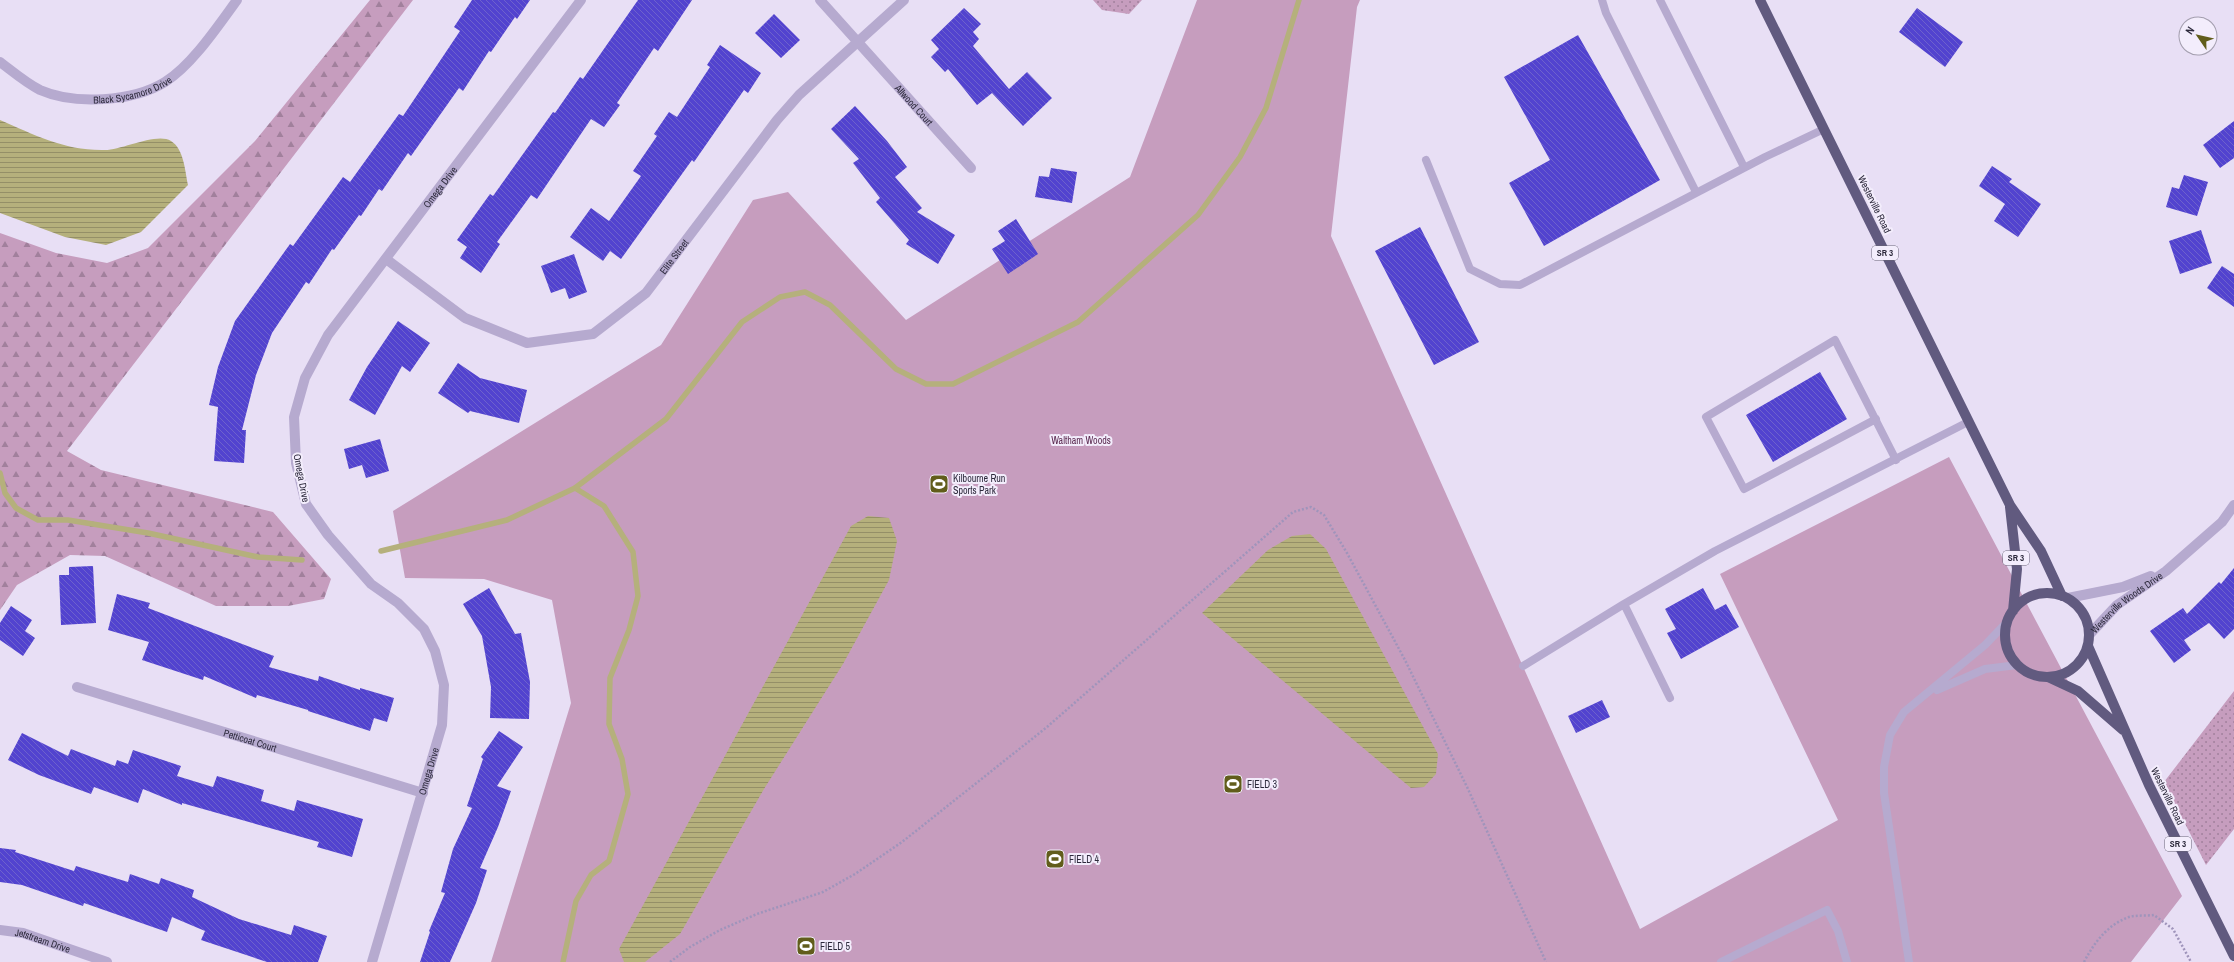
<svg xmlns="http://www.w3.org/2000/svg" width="2234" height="962" font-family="'Archivo Narrow',sans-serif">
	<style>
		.grass { fill: url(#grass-dots) }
		.forest { fill: url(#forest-firs) }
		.pitch { fill: #c69dbe }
		.water { fill: url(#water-rules) }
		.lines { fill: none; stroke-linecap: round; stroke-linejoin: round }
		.stream { stroke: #b5b07c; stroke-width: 5.5 }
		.building { fill: url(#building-back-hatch) }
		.path { stroke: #9f94bb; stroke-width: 2.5; stroke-dasharray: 2 2; stroke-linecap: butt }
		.service { stroke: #b6aacf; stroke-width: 8 }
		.minor { stroke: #b6aacf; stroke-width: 10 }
		.primary { stroke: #615a7f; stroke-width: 10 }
		.labels { text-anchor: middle; stroke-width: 4; stroke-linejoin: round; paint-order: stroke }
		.shield { fill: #f3edfc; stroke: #686476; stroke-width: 1 }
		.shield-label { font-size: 9px; font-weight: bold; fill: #2d2a3c }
		.street-label { font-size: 10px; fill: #2d2a3c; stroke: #f3edfc }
		.park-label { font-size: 10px; fill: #5c2b51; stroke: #f3edfc }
		.poi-label { font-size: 10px; fill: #2d2a3c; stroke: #f3edfc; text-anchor: start }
	</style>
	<defs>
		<pattern id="grass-dots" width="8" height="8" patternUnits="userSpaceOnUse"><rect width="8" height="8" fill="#c69dbe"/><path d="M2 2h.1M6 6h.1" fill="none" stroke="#a1809c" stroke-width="1.8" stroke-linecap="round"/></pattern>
		<pattern id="forest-firs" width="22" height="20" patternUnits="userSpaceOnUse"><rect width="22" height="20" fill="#c69dbe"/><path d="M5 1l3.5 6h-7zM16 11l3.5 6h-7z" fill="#a1809c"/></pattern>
		<pattern id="water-rules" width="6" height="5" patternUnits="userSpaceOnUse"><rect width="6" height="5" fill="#b5b07c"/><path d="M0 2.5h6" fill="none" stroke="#948f67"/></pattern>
		<pattern id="building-back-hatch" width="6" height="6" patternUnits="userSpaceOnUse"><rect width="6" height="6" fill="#5243cf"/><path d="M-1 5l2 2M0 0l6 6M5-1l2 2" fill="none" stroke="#6e62cc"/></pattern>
	</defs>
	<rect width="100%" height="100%" fill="#e8dff5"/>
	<path class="grass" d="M1093,0H1142L1129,14L1102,10Z
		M2234,691V829L2206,865L2164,782Z"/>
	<path class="forest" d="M370,0H413L67,451L101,470L273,512L331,579L324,599L288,606H216L105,556L70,555L17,585L0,610V233L56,253L107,263L148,248L255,141Z"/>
	<path class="pitch" d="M1197,0H1360L1357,7L1331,236L1640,929L1838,820L1720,574L1949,457L2182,896L2131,962H491L571,703L552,600L484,579L405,578L393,511L661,345L753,200L788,192L906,320L1130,177Z"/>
	<path class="water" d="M0,120C35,135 65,151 105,150C122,150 157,132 171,141C184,149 185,171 188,185L141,232L106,245L65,237L0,213Z
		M868,516L889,518L897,541L889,580L843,664L764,789L680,934L645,962H624L619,949L851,526Z
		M1310,534L1326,549L1438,754L1436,774L1424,787L1411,788L1202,613L1268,550L1292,536Z"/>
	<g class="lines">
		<path class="stream" d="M0,473L5,493L16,508L38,520H68L148,533L258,557L302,560
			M381,551L507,520L575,488L666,419L742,322L780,297L805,292L830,305L896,369L926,384H953L1078,322L1198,215L1240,157L1266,108L1299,0
			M563,962L576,901L591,875L609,861L628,794L622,759L609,724L610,678L629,630L638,596L633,552L604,506L575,488"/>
	</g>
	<path class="building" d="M472,0H530L517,19L515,17L491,52L489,51L463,91L459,88L411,156L408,153L382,191L379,189L361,216L359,215L334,250L332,249L309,284L306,282L272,333L256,375L242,430H246L244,463L214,461L218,407L209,405L218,367L235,321L290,244L293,246L343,177L350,182L399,114L403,116L460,31L454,27Z
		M638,0H692L658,51L654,48L617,103L620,105L604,127L591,119L537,199L531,195L497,242L500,244L481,273L460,258L467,247L457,240L490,194L493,196L553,112L555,113L580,77L583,79Z
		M964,8L981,24L973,32L979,39L973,46L1009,89L1027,72L1052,98L1023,126L992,93L977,105L948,69L945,72L931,57L939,49L931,40Z
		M1917,8L1963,42L1945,67L1899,32Z
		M774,14L800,40L781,58L755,33Z
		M1578,35L1660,180L1544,246L1509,183L1550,160L1504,77Z
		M720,45L761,73L748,93L744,90L694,162L692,160L621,259L610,251L603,261L570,237L591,208L609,221L641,176L633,171L657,136L654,134L669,112L677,117L710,67L707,65Z
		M855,106L887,141L907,167L895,177L922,208L917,212L955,235L938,264L906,244L909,240L876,202L880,198L853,163L859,159L831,129Z
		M2234,121V158L2220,168L2203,145Z
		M1992,166L2012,179L2009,182L2041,204L2018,237L1994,221L2005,204L1979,186Z
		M1051,168L1077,172L1072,203L1035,197L1039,176L1049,177Z
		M2184,175L2208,182L2197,216L2166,207L2172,187L2179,189Z
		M1016,219L1038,254L1008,274L992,249L1005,241L998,231Z
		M1420,227L1479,342L1434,365L1375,251Z
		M2201,230L2212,263L2180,274L2169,241Z
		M574,254L587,292L569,299L565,288L551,293L541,266Z
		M2222,266L2234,274V307L2207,288Z
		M398,321L430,343L410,372L402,366L375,415L349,400L367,367Z
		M458,363L480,378L527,390L519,423L470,411L468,413L438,393Z
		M1820,372L1847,419L1773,462L1746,415Z
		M380,439L389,471L366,478L362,465L349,469L344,449Z
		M93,566L96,623L61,625L59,575H69V567Z
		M2234,568V629L2224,639L2209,623L2184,640L2191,650L2174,663L2150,631L2183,608L2187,614L2219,582L2221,584Z
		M489,588L515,634L521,633L530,682L529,719L490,718L491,687L482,636L463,604Z
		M1703,588L1715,610L1726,604L1739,627L1681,659L1667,633L1676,629L1665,609Z
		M117,594L150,603L148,608L274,656L269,667L318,681L319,676L360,690V688L394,698L387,722L374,718L370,731L308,711V710L257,695L256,698L204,676L203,680L142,660L149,642L108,630Z
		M11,606L32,620L25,631L35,638L23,656L0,640V623Z
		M1602,700L1610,717L1576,733L1568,716Z
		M499,731L523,747L497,786L511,791L498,827L480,868L487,870L476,903L450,962H420L430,932L429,931L445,893L441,892L453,849L472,808L467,806L483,759L481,757Z
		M22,733L68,756L71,749L115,766L117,760L128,764L133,750L181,766L177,776L213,787L217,776L264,790L261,801L294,811L297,800L363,819L352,857L317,847L319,842L182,803V805L143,789L138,803L94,787L91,794L39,775L8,760Z
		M0,848L16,850L15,852L74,871L76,866L128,882L130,874L159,884L161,878L194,890L192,897L239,919L291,935L294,925L327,936L318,962H267L201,940L205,931L172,917L167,932L84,903L83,906L22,885L0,882Z"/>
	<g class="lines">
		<path class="path" d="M670,962L690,947L720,930L757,914L823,892L855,874L902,842L1047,727L1293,512L1311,507L1324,515L1347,553L1405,660L1468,789L1546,962
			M2084,962C2094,943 2107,925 2129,917C2136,915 2146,916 2154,915L2173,929L2191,962"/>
		<path class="service" d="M1602,0L1606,13L1696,192
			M1660,0L1744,167
			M1426,160L1470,269L1500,284L1520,285L1765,157L1824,129
			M1876,419L1744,489L1706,417L1835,340L1896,460
			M1523,666L1624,604
			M1937,690L1985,669L2017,665
			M1670,698L1624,604L1715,551L1968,422
			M1721,962L1827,910L1838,931L1847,962
			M1909,962L1884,793V767L1890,735L1904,712L1985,645L2007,622"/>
		<g class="minor">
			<path id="s1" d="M820,0L971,168"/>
			<path id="s2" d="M0,62C12,71 26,83 40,90C74,105 133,102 165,82C192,65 218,26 237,0"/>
			<path id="s3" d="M386,259L465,318L527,343L593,334L646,293L777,120L799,95L904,0"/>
			<path d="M2068,598L2123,587L2151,576"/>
			<path id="s4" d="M2089,635L2117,605L2166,571L2222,522L2234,505"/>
			<path id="s5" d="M77,687L423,793"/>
			<path id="s6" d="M0,930L23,933L107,962"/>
			<path id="s7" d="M372,962L442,725L444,685L435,651L424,629L398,603L371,584L328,535L306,504L296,463L294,417L305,378L328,335L581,0"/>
		</g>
		<path class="primary" d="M1760,0L2010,505L2041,551L2062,596
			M2010,507L2017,569L2013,611
			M2005 635a42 42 0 1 1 84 0a42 42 0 1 1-84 0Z
			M2088,646L2149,785L2234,956
			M2048,677L2078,691L2123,730"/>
	</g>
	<defs>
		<g id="stadium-square" transform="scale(1)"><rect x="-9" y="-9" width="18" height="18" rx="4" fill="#615d1b" stroke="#f3edfc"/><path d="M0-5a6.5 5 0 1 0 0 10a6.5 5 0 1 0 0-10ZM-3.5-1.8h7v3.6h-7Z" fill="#fff"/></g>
	</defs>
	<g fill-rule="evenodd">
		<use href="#stadium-square" x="939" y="484"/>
		<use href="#stadium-square" x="1233" y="784"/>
		<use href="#stadium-square" x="1055" y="859"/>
		<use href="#stadium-square" x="806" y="946"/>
	</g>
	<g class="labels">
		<g class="shield">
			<rect x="1872" y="246" width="26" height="14" rx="3"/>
			<rect x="2003" y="551" width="26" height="14" rx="3"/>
			<rect x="2165" y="837" width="26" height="14" rx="3"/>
		</g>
		<g class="shield-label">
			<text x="1885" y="256">SR 3</text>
			<text x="2016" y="561">SR 3</text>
			<text x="2178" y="847">SR 3</text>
		</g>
		<g class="street-label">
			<text dy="4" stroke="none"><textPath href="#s2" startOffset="144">Black Sycamore Drive</textPath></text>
			<text dy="4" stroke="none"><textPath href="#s1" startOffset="141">Allwood Court</textPath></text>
			<text dy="4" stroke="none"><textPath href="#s7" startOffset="883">Omega Drive</textPath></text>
			<text transform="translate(1875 204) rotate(64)" y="4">Westerville Road</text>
			<text dy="4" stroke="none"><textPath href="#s3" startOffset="345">Elite Street</textPath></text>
			<text transform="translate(302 478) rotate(79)" y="4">Omega Drive</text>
			<text dy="4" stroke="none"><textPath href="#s4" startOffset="50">Westerville Woods Drive</textPath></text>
			<text dy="4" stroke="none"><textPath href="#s5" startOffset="181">Petticoat Court</textPath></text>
			<text dy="4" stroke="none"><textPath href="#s7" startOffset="199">Omega Drive</textPath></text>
			<text transform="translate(2168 796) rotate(64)" y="4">Westerville Road</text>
			<text dy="4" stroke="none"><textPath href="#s6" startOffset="44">Jetstream Drive</textPath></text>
		</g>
		<g class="park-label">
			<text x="1081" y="444">Waltham Woods</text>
		</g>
		<g class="poi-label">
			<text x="953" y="482">Kilbourne Run<tspan x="953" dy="12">Sports Park</tspan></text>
			<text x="1247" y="788">FIELD 3</text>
			<text x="1069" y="863">FIELD 4</text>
			<text x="820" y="950">FIELD 5</text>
		</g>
	</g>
	<g transform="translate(2198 36) rotate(304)"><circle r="19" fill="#f3edfc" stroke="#a49faf"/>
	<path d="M0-3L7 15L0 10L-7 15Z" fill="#615d1b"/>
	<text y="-6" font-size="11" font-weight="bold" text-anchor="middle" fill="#2d2a3c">N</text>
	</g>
</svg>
